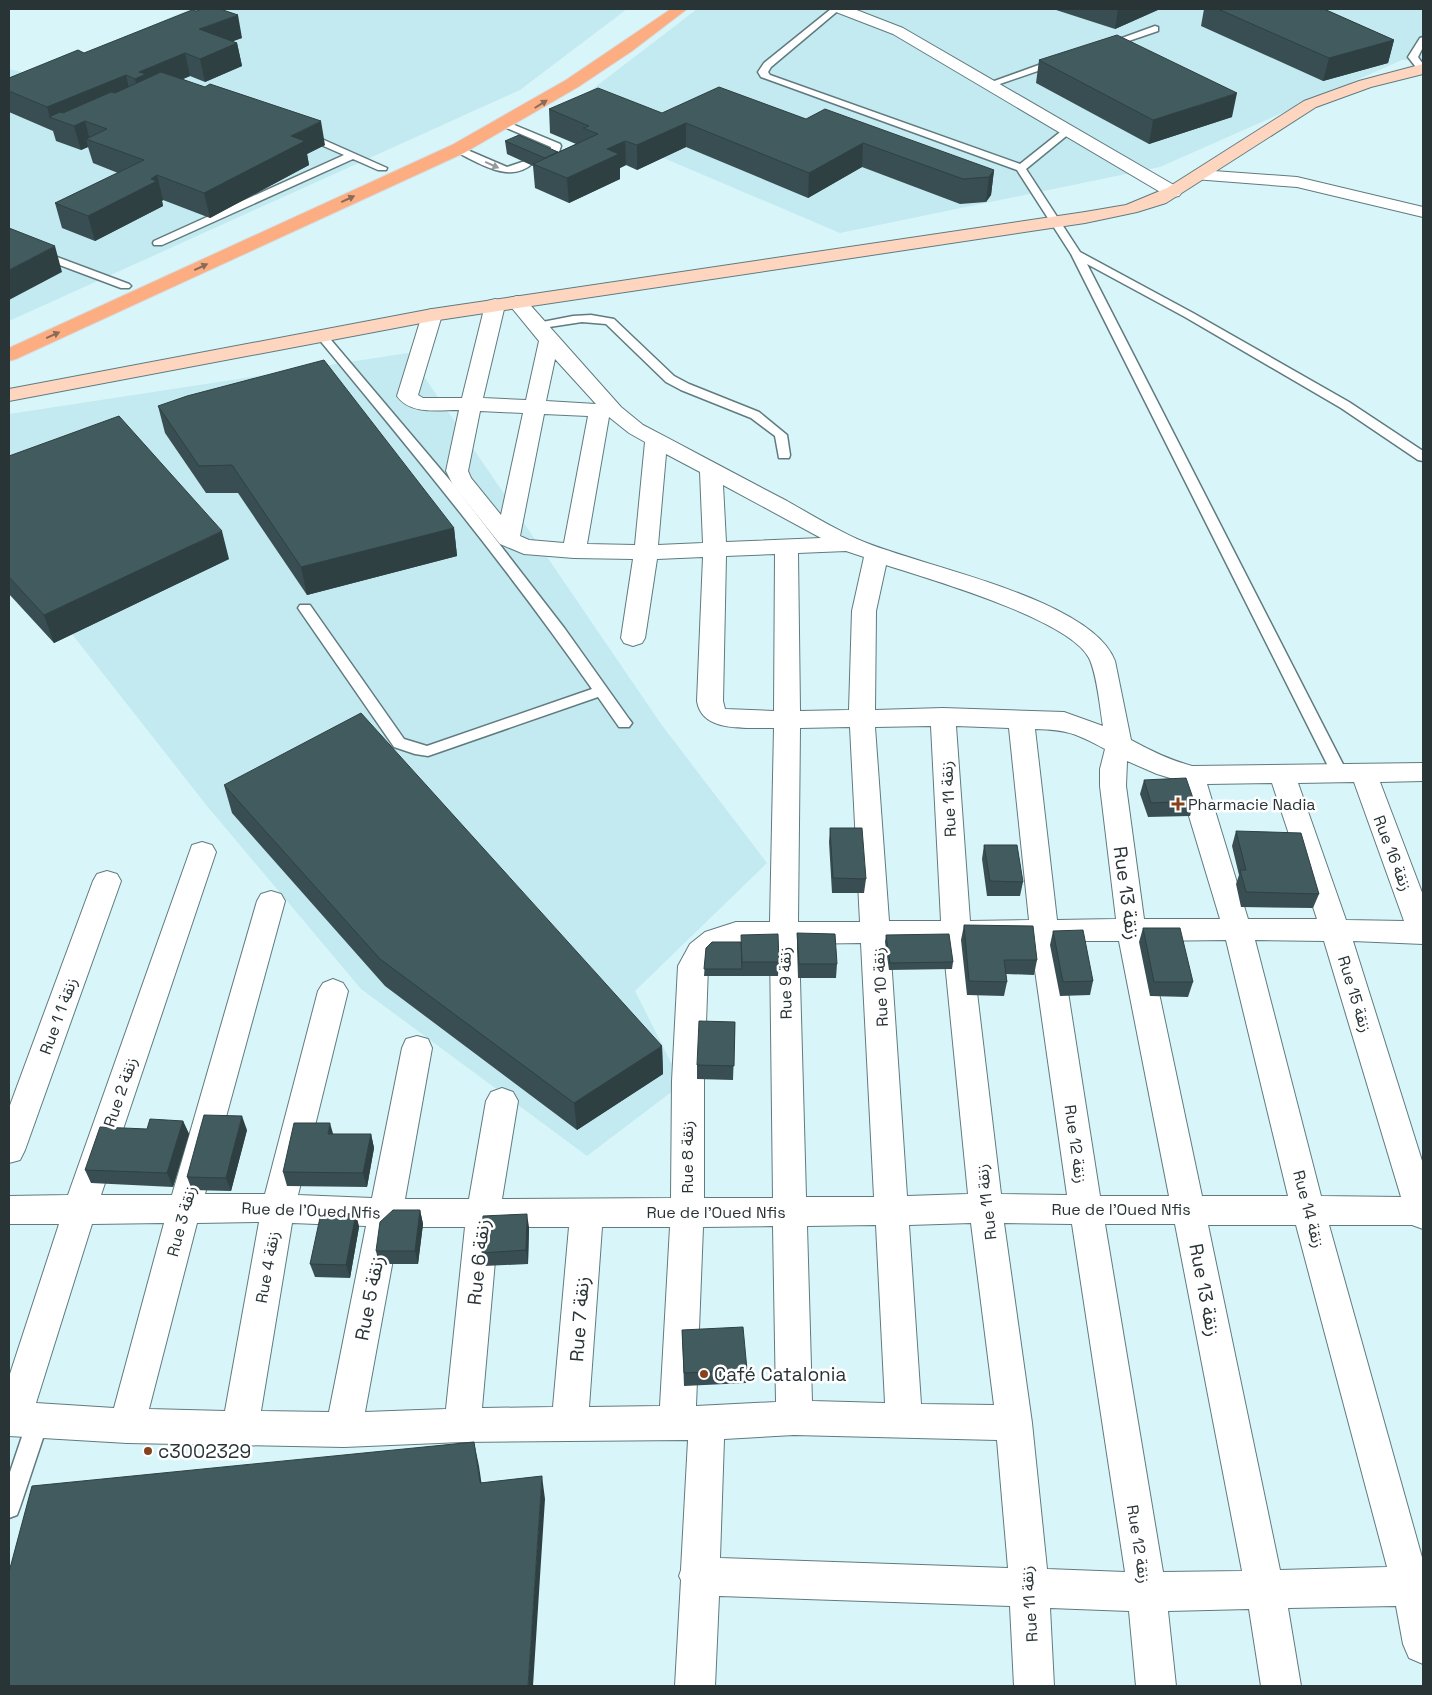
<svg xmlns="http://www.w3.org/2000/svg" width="1432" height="1695" font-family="'Space Grotesk','Noto Sans Arabic',sans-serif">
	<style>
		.built { fill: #c3eaf0 }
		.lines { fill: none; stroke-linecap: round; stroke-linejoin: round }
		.lane-casing { stroke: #607b7f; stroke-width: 3 }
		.street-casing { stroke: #607b7f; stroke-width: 2 }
		.secondary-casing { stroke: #607b7f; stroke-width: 2 }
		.primary-casing { stroke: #d8dadb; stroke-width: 2 }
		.lane { fill: #fff; fill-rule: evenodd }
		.street { fill: #fff; fill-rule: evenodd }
		.secondary { fill: #fed6c0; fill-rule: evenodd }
		.primary { fill: #fcae82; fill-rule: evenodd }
		.wall { fill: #394e52 }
		.shaded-wall { fill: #2e4042 }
		.building { fill: #425b5f; stroke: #2e4042 }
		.oneway { fill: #886b58 }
		.oneway2 { fill: #949a9a }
		.poi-dot { fill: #87411b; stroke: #fff; stroke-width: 2 }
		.labels { text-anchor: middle; stroke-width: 5; stroke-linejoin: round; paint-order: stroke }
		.street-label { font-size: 16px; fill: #293436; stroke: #fff }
		.poi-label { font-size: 16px; fill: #293436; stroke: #fff; text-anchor: start }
		.near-street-label { font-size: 19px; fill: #293436; stroke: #fff }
		.near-poi-label { font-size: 19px; fill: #293436; stroke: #fff; text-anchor: start }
	</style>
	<rect width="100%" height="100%" fill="#d8f6fa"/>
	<path class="built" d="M190,9H627L520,90L9,321V69L35,75Z
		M697,9H1423V60H1402L1160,167L840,233L560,114Z
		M408,353L661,724L767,863L635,991L682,1084L587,1156L361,989L207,806L9,554V414Z"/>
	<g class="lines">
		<g class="lane-casing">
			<path id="lane" d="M831,9H840L771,67L768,72L770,75L1020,164L1064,129H1070V133L1026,169L1080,252L1193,313L1349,402L1423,451V461L1418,460L1341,408L1185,317L1087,264L1348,774L1346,778L1340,779L1334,778L1332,774L1071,254L1017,170L761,77L758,72L764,63Z
				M1155,26L1158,27V31L1108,48H1102L1100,46Z
				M1423,37V47L1418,57L1423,64L1422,72L1419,71L1408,57L1420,38Z
				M1058,58L1061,59V63L994,86H988L986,84Z
				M505,121L560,144L561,146L559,152L546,159H538V155L550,150L551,147L502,126L500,124Z
				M306,132L387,168L386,170H378L353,159L162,245H154L153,243L154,241L344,155L303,137V133Z
				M458,146L507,167L528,160L533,163C510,185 478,162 454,151L453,149Z
				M9,239L129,284L131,286L129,288H121L9,246Z
				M591,315L614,319L674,376L689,384L759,412L787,435L790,455L789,458H779L775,436L751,418L681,390L666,382L606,324L582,322L536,329L530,326L532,324L573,316Z
				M322,332L326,334L453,484L565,629L629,719L632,723L629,727H619L598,697L428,756L415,754L394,747L298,608L300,605H310L404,739L427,746L592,689C507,567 413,453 318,338L316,336Z
				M38,1410L46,1413L49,1420L20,1507L17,1515L9,1518V1475L30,1413Z"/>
		</g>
		<g class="street-casing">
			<path id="street" d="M834,9H854L903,28L1179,188L1182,192L1179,196L1173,197L1167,196L893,34L836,12Z
				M1200,170L1297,177L1423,207V217L1297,187L1194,179L1191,175L1194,171Z
				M517,296L524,298L621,407L643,425C691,450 739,476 787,501C810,514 833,528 857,539C917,566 1091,597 1115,661L1131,740C1151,751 1170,760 1192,766L1423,763V781L1380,782L1423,895V944L1353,941L1423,1164V1229L1412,1225H1329L1423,1561V1664L1409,1658L1403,1644L1396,1606L1288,1608L1301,1686H1261L1249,1609L1168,1611L1176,1686H1136L1129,1611L1050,1608L1054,1686H1014L1010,1606L719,1596L715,1686H675L681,1580L679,1576L681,1570L688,1440L462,1442L344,1447L127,1443L9,1436V1377L59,1224H9V1196L68,1195L192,845L202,842L212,845L216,852L101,1195H172L257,901L261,894L271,891L281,894L285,901L205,1194H265L318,991L323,983L333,979L343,983L348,991L298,1195L372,1198L402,1048L406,1039L417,1036L428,1039L432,1048L405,1199H469L486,1101L491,1092L502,1088L513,1092L518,1101L502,1199L671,1198L672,1081L678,966L690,944L705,932L736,922H770L774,728C749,727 702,734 697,701L703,557L657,559L645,638L642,643L633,646L624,643L621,638L633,559L574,558L524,554L500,544L453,485L446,471L459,410C438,410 410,415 397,396L422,315L425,311L432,309L439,311L442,315L418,395L423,398H462L485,305L488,301L495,299L502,301L505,305L483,398L526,400L539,341L507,302L510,298ZM555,359L596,404L546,401ZM480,411L523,413L501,515L471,478L468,471ZM544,414L588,416L564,543L529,540L520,536ZM609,417L629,433L645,442L635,545L587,544ZM666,454L700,472L703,543L658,545ZM723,485L821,538L726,542ZM846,551L864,557L852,611L849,710L800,711L798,553ZM775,554L774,711L725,709L723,701L726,556ZM886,565C929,579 1069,619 1089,658C1097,674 1100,708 1103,726L1064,712L943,708L875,710L876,611ZM931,726L941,921H889L875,727ZM956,726L1009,728L1029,920L970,921ZM850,727L860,922H798L800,728ZM1035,729C1068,730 1075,733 1105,749L1100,769V786L1116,919L1057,920ZM1127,761L1157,774L1180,781L1182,793L1220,919H1144L1126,786ZM1354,782L1404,921L1346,920L1298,783ZM1272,783L1317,919H1248L1207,784ZM1226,940L1288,1196H1202L1148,941ZM1255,940L1324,941L1401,1197L1321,1196ZM1060,941H1119L1169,1196H1100ZM943,942L968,1194L907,1196L890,943ZM971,942H1031L1067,1195L1001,1194ZM861,943L874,1197H806L799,944ZM736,944H770L773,1198H704V1081L708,966C713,953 723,947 736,944ZM259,1222L225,1411L149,1409L197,1223ZM164,1223L114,1408L36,1403L92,1224ZM292,1223L366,1226L329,1412L261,1411ZM971,1223L994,1405L921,1404L909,1225ZM1004,1223L1072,1224L1125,1572L1047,1569L1032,1423ZM1105,1224H1175L1242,1571L1163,1572ZM876,1225L885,1403L812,1401L807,1226ZM1208,1225H1296L1387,1567L1280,1570ZM773,1226L776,1402L696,1406L703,1227ZM399,1227H465L446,1409L365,1412ZM498,1227H569L553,1407L482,1408ZM602,1227H670L660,1406L589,1407ZM794,1435L997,1440L1008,1568L720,1558L724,1439Z
				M107,871L117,874L121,881L25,1150L20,1160L9,1163V1108L93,881L97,874Z"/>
		</g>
		<g class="secondary-casing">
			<path id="secondary" d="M1423,64V74L1371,87L1316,107L1166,203L1137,212L1085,223L432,321L9,401V389L432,309L1085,212L1126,205L1167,188L1304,101L1359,81Z"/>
		</g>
		<g class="primary-casing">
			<path id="primary" d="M671,9H687L632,51L578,87L464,153L16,359L9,361V348L452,145L566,80Z"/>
		</g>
		<use href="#lane" class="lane"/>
		<use href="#street" class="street"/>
		<use href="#secondary" class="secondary"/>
		<use href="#primary" class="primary"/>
	</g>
	<path class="wall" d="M1053,9H1160L1115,29Z
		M1204,9H1324L1394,40L1388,63L1323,81L1201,26Z
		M242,38L232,41L237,43L242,66L205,82L190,76L183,79L325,145L307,154L309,165L210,218L163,200L162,201L163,206L95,241L62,228L55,203L118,173L93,163L88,147L81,150L56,141L53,131L9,112V78L84,53Z
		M1039,60L1232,117L1149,144L1036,83Z
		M549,109L662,113L806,119L994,170L991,195L986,202L960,204L862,167L808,198L686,147L637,170L626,165L620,168V179L569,203L535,188L533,166L507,154L505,141L558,152L576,144L550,133Z
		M158,406L454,528L457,556L307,595L238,493H206L165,433Z
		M9,456L229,559L54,643L9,594Z
		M1144,780L1194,801L1190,816L1148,817L1140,794Z
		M224,785L662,1046L663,1074L577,1130L385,986L232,813Z
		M830,828L866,879L864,893H832L829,842Z
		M1236,831L1319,894L1313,908L1241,907L1236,884L1239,875L1232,846Z
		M984,845L1023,882L1020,896H987L982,859Z
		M964,925L1037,960L1034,975L1006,974L1007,982L1004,996L967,995L961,940Z
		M1143,928L1193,982L1188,997L1150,996L1139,942Z
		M1053,931L1093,981L1090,995L1060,996L1050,945Z
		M797,933L837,964L836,978H798L797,948Z
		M886,935L953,962L952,969L889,970L885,942Z
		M706,948L779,962L778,976H704Z
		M735,1022L733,1080L697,1079V1065Z
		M183,1121L189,1134L173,1187L91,1183L85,1170L147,1129Z
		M247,1130L231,1191L192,1190L187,1177Z
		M371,1134L374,1148L367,1187L287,1186L283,1172Z
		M420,1210L423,1224L418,1264H379L376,1251Z
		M356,1214L359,1227L350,1278L315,1277L310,1264Z
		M529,1227L528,1264L484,1266L482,1253Z
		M682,1330L747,1370L746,1383L684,1386Z"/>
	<path class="shaded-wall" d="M1118,9H1160L1115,29Z
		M238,15L242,38L204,52L199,29Z
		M1394,40L1388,63L1323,81L1329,58Z
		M237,43L242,66L205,82L200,59Z
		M185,53L190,76L150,93L140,102L135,79L139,72Z
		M126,75L131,98L50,117L47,107Z
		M1237,93L1232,117L1149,144L1153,120Z
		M85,121L90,140L86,139L88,147L81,150L74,126Z
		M321,121L325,145L307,154L309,165L210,218L204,193L291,136Z
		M686,123V147L637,170V145Z
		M625,141L626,165L620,168V179L569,203L567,178L607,149Z
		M863,143L862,167L808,198L809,173Z
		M994,170L991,195L986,202L989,177Z
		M157,175L163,200L162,201L163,206L95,241L88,216Z
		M55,246L62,272L9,300V270Z
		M454,528L457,556L307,595L301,567Z
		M222,531L229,559L54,643L44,615Z
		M662,1046L663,1074L577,1130L574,1103Z
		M242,1116L247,1130L231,1191L226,1178Z
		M183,1121L189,1134L173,1187L167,1173Z
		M330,1123L334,1137L328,1134Z
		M371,1134L374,1148L367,1187L363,1173Z
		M420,1210L423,1224L418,1264L415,1251Z
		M356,1214L359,1227L350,1278L346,1265Z
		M527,1214L529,1227L528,1264L526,1250Z
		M474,1442L479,1466L485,1507L480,1483Z
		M542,1476L545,1499L533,1686H528Z"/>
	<path class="building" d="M202,9H220L238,15L199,29L237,43L200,59L185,53L139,72L146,74L135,79L126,75L47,107L9,91V78L78,50L84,53L192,10L196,11Z
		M1218,9H1324L1394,40L1329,58Z
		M1117,35L1237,93L1153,120L1039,60Z
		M161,72L205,87L210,84L321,121L291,136L305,141L204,193L157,175L151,179L157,181L88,216L55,203L144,160L86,139L107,129L85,121L74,126L49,117L60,112L63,113L111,92L115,93Z
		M719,87L806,119L825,109L994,170L989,177L963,179L863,143L809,173L686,123L637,145L625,141L607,149L619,154L567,178L533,164L598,134L583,128L589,126L549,109L598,88L662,113Z
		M519,135L558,152L545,158L505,141Z
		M9,228L55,246L9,270Z
		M324,360L454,528L301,567L232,465L199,466L158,406L187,396Z
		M119,416L222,531L44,615L9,577V456Z
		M361,713L662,1046L574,1103L380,959L224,785Z
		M1186,778L1194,801L1151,803L1144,780Z
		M830,828H862L866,879L833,878Z
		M1236,831L1301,833L1319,894L1246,892L1240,870H1246Z
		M984,845H1017L1023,882L990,881Z
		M964,925L1033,926L1037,960H1004L1007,982L969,981Z
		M1143,928H1180L1193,982H1154Z
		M1083,930L1093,981L1063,982L1053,931Z
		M797,933L835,934L837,964H799Z
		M778,934L779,962H742L741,935Z
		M949,934L953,962L890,963L886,935Z
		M712,942H741L742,969H704L706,948Z
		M699,1021L735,1022L734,1066L697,1065Z
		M204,1115L242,1116L226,1178L187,1177Z
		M150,1119L183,1121L167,1173L85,1170L100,1127L147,1129Z
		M294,1123H330L328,1134H371L363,1173L283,1172Z
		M393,1210H420L415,1251H376L380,1222Z
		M321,1213L356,1214L346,1265L310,1264Z
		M527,1214L526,1250L482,1253L483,1216Z
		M743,1327L747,1370L684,1373L682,1330Z
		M474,1442L480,1483L542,1476L528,1686H9V1572L32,1486Z"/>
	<defs><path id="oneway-solid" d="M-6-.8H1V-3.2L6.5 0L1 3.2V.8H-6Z" transform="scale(1.25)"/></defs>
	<g class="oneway">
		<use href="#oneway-solid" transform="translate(541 104) rotate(-32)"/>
		<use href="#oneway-solid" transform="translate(348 199) rotate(-25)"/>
		<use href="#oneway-solid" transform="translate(201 267) rotate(-25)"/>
		<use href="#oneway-solid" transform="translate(53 335) rotate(-24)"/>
	</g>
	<use class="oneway2" href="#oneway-solid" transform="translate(492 165) rotate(24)"/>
	<g class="poi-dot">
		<path d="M1175.5 796.5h5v5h5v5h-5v5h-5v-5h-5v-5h5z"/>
		<circle cx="704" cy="1374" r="5"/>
		<circle cx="148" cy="1451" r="5"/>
	</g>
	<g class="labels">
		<g class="street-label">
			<text transform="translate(948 799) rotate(-93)" y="6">Rue 11 زنقة</text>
			<text transform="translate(1393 853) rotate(69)" y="6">Rue 16 زنقة</text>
			<text transform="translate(785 983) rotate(-91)" y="6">Rue 9 زنقة</text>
			<text transform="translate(880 987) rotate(-93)" y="6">Rue 10 زنقة</text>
			<text transform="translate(1355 994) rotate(73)" y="6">Rue 15 زنقة</text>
			<text transform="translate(58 1016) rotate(-70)" y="6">Rue 1 زنقة 1</text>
			<text transform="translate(120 1092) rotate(-71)" y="6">Rue 2 زنقة</text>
			<text transform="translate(1076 1144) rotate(82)" y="6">Rue 12 زنقة</text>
			<text transform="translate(687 1157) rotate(-90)" y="6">Rue 8 زنقة</text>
			<text transform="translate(986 1202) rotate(-97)" y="6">Rue 11 زنقة</text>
			<text x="1121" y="1215">Rue de l'Oued Nfis</text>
			<text transform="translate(1309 1209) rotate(75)" y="6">Rue 14 زنقة</text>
			<text transform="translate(311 1210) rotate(2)" y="6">Rue de l'Oued Nfis</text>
			<text x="716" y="1218">Rue de l'Oued Nfis</text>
			<text transform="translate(181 1221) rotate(-75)" y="6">Rue 3 زنقة</text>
			<text transform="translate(267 1267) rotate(-80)" y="6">Rue 4 زنقة</text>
			<text transform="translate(1139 1544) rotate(81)" y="6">Rue 12 زنقة</text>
			<text transform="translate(1029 1604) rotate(-94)" y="6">Rue 11 زنقة</text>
		</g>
		<g class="poi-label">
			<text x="1188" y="810">Pharmacie Nadia</text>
		</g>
		<g class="near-street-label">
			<text transform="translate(1127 893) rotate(82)" y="7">Rue 13 زنقة</text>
			<text transform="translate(478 1262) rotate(-84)" y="7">Rue 6 زنقة</text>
			<text transform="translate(1205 1290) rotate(79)" y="7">Rue 13 زنقة</text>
			<text transform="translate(369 1298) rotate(-79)" y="7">Rue 5 زنقة</text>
			<text transform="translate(579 1319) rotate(-86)" y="7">Rue 7 زنقة</text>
		</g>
		<g class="near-poi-label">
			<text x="714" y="1381">Café Catalonia</text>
			<text x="158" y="1458">c3002329</text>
		</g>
	</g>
	<rect width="1432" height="1695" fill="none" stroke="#293436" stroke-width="20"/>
</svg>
